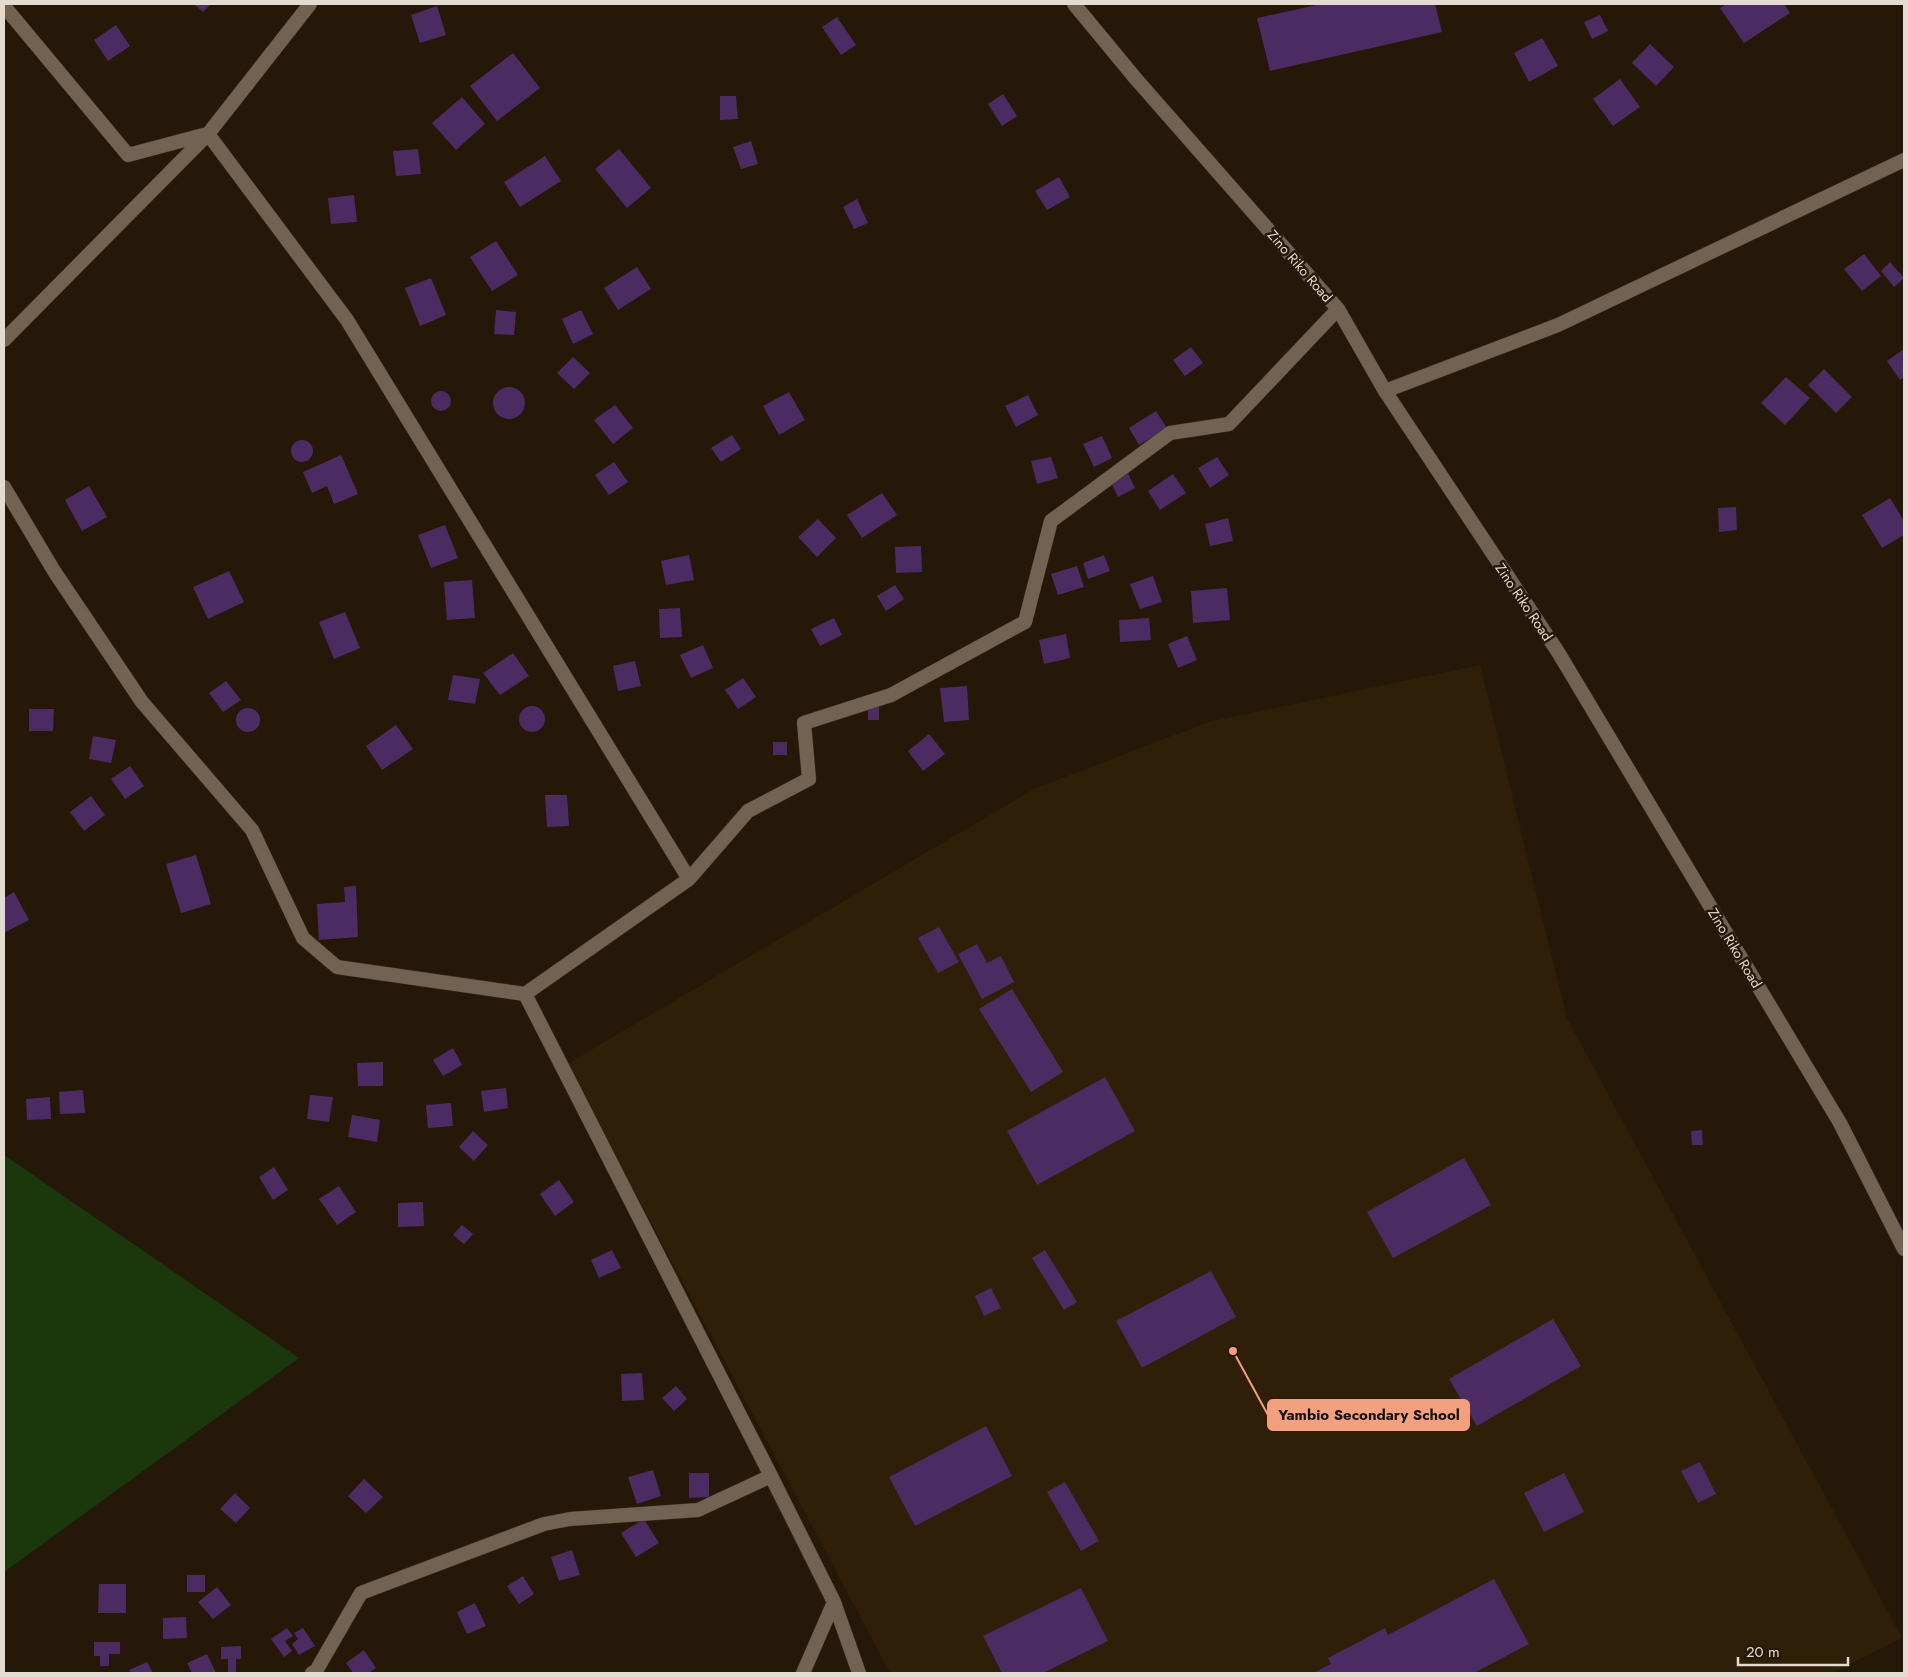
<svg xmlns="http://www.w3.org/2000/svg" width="1908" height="1677" font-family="Jost,sans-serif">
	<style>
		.built { fill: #2f1e08 }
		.green { fill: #1b380c }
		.building { fill: #4c2b63 }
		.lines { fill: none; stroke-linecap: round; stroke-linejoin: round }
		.minor-casing { stroke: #382f2a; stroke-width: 15 }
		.tertiary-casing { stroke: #382f2a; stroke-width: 15 }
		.minor { stroke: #726251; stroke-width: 14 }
		.tertiary { stroke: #726251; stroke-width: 14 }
		.labels { text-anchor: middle; stroke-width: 5; stroke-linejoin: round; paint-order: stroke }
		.street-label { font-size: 14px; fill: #e3dad0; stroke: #251809 }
		.leader { fill: none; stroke: #f3a081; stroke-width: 2 }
		.callout-dot { fill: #f3a081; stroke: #251809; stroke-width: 2 }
		.callout { fill: #f3a081; stroke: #f3a081; stroke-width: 2 }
		.callout-label { font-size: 15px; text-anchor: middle; font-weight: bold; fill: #111 }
	</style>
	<rect width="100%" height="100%" fill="#251809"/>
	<path class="built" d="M1480,665L1567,1018L1902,1638L1832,1673H890L567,1064L1034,789L1208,722Z"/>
	<path class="green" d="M4,1155L299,1358L4,1572Z"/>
	<path class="building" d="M194,4H211L203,12Z
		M1321,4H1435L1442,32L1270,71L1257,18Z
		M1726,4H1784L1790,13L1744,43L1720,8Z
		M437,6L446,35L420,43L411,15Z
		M1600,15L1608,31L1592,39L1584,22Z
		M837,17L856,45L841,55L822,27Z
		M116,25L130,46L108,61L94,40Z
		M1542,38L1558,66L1529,82L1514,53Z
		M1650,44L1674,67L1656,86L1632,63Z
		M513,53L540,88L497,121L470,86Z
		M1620,79L1640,107L1613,126L1593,99Z
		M1003,94L1017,116L1002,126L988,104Z
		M720,96H736L738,119L720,120Z
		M462,97L485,124L456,150L432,123Z
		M751,141L758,164L741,169L733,147Z
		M418,149L421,174L396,176L393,151Z
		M619,149L651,188L627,208L595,169Z
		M545,156L561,181L520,207L504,182Z
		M1059,177L1070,197L1047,210L1035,191Z
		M354,195L357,222L331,224L328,198Z
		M857,199L868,223L854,229L843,207Z
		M496,241L518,275L492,291L470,257Z
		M1864,254L1881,276L1862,291L1844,269Z
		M1890,262L1904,278L1894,287L1881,271Z
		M637,267L651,289L618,310L604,288Z
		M431,278L446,315L420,326L405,288Z
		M496,310L516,312L514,335L494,334Z
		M581,310L593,334L573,344L562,319Z
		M1191,347L1203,363L1185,376L1173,360Z
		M1904,349V377L1900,380L1887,361Z
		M573,357L590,373L574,389L557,373Z
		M1824,369L1852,397L1836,413L1808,385Z
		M1786,377L1810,398L1785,425L1761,403Z
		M493 403a16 16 0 1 1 32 0a16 16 0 1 1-32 0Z
		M431 401a10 10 0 1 1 20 0a10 10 0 1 1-20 0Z
		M789,392L805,420L779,435L763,406Z
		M1028,395L1038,415L1016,427L1005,406Z
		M615,405L633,428L613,444L594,420Z
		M1156,411L1167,428L1139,445L1129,428Z
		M732,435L741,449L721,462L711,448Z
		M1102,436L1112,458L1094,467L1083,444Z
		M291 451a11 11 0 1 1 22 0a11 11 0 1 1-22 0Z
		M341,455L358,494L334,504L327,486L312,493L303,472Z
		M1051,457L1058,478L1037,484L1031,461Z
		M1217,457L1229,475L1210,488L1198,468Z
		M614,462L628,482L609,495L595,475Z
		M1127,471L1135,488L1118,497L1110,480Z
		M1173,474L1186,493L1160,510L1148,491Z
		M89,486L107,517L82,531L65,500Z
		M882,493L897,515L862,538L847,515Z
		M1890,498L1904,521V535L1882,548L1862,515Z
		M1736,507L1737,530L1719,532L1718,508Z
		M1228,518L1233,541L1210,546L1205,524Z
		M818,519L836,538L817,557L798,537Z
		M445,525L458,558L431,568L418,535Z
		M921,546L922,572L896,573L895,547Z
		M689,555L694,580L666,585L661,561Z
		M1104,555L1110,571L1088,579L1083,563Z
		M1077,566L1084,587L1058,595L1051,574Z
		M229,571L244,602L208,619L193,587Z
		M1153,576L1162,602L1140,609L1130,584Z
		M472,580L475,618L447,620L444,582Z
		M895,585L904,599L886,611L877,596Z
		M1227,588L1230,620L1193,623L1191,591Z
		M680,608L682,637L660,638L659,609Z
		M345,612L360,648L334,659L319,622Z
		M834,618L842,635L820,646L811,629Z
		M1149,618L1151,640L1120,642L1119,620Z
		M1066,634L1070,658L1044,664L1039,640Z
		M1187,636L1197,660L1178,668L1168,644Z
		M703,645L713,668L691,678L680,655Z
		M513,653L529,676L500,695L483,673Z
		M635,661L641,686L618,691L613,666Z
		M453,675L480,679L475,704L448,700Z
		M743,678L756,697L738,709L725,690Z
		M226,681L241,700L223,712L209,693Z
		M967,686L969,720L944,722L940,688Z
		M868,706H879V720H868Z
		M519 719a13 13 0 1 1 26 0a13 13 0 1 1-26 0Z
		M236 720a12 12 0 1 1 24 0a12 12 0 1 1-24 0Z
		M29,709H54L53,731H29Z
		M396,725L413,749L382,770L366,746Z
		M929,734L945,754L923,771L908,751Z
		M93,736L116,740L111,763L89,759Z
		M773,742H787V755H773Z
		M130,766L144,786L125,799L111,779Z
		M545,795H567L569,826L547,827Z
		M91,796L105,815L84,831L70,812Z
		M196,855L211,904L181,913L166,864Z
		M356,886L358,937L319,940L317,904L345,902L344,887Z
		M14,892L29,920L4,933V898Z
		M939,927L959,962L938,973L918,938Z
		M977,944L987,963L1001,956L1014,982L982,999L958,954Z
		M1012,989L1063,1072L1031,1092L979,1009Z
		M453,1048L462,1065L443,1076L433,1060Z
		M383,1062V1086H358L357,1063Z
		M1105,1077L1135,1131L1037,1185L1007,1131Z
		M506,1088L508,1108L484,1112L481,1091Z
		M83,1090L85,1113L60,1114L59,1092Z
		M310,1095L333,1097L329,1122L307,1119Z
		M50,1097L51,1119L27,1120L26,1099Z
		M451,1103L453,1126L428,1128L426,1105Z
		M352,1115L380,1120L377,1142L348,1137Z
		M1702,1130L1703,1145H1692L1691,1131Z
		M473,1131L488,1145L474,1161L459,1147Z
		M1464,1158L1491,1205L1393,1258L1367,1212Z
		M274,1167L288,1190L273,1200L259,1177Z
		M559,1180L574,1202L555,1216L540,1194Z
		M339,1186L356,1212L337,1225L319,1199Z
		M423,1202L424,1226L398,1227V1203Z
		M462,1225L473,1234L464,1244L453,1235Z
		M612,1250L621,1268L599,1278L591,1260Z
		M1045,1250L1077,1302L1064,1310L1032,1258Z
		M1211,1271L1236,1317L1142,1368L1116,1321Z
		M991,1288L1001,1308L984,1316L975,1296Z
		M1553,1319L1581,1366L1477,1426L1449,1379Z
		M642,1373L644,1400L622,1401L621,1374Z
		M676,1386L687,1399L674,1411L662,1398Z
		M986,1426L1012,1476L915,1526L889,1477Z
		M1700,1462L1716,1494L1698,1503L1681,1471Z
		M653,1470L661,1496L637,1504L628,1477Z
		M689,1473H709V1497L689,1498Z
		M1564,1473L1584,1512L1544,1532L1524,1493Z
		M364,1479L383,1497L366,1513L348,1496Z
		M1065,1482L1099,1541L1081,1551L1047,1492Z
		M235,1493L250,1508L236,1523L220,1509Z
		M644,1519L659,1543L636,1557L621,1533Z
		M572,1550L580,1575L559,1581L551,1557Z
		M187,1575H205V1592H187Z
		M523,1576L534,1594L519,1604L507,1586Z
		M1494,1579L1529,1644L1474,1673H1313L1331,1664L1328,1658L1385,1628L1388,1635Z
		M99,1584H126V1613H98Z
		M217,1587L231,1605L213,1619L198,1602Z
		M1081,1588L1108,1641L1043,1673H1002L983,1636Z
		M475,1603L486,1626L467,1634L457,1612Z
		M186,1617L187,1638L163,1639V1618Z
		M287,1628L293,1636L285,1641L292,1651L284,1657L271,1639Z
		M303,1628L315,1646L299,1655L292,1644L298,1639L294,1633Z
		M94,1642H120V1654H109V1666H100V1656H94Z
		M241,1646V1659H236V1673H228V1659H221V1647Z
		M364,1650L376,1668L369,1673H353L346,1663Z
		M207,1654L216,1673H192L187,1663Z
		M147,1662L153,1673H131L129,1670Z"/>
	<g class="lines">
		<g class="minor-casing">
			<path id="minor" d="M310,4L208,134L347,320L689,879
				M4,6L128,155L207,134
				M4,340L208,134
				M1385,391L1558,325L1904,160
				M4,487L54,571L142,702L252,830L303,938L337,967L525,994L771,1476L834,1602L859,1673
				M525,994L689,879L748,811L809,779L804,723L891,695L1025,622L1051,521L1170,433L1229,424L1338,309
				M312,1673L316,1671L361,1593L544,1524L570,1519L698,1510L771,1476
				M803,1673L834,1602"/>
		</g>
		<g class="tertiary-casing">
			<path id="tertiary" d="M1074,4L1136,79L1338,309L1385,391L1558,652L1840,1123L1904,1249"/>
		</g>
		<use href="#minor" class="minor"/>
		<use href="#tertiary" class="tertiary"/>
	</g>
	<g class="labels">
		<g class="street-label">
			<text transform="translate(1300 266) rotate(49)" y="5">Zino Riko Road</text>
			<text transform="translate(1524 602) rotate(56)" y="5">Zino Riko Road</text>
			<text transform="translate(1735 948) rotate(59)" y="5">Zino Riko Road</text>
		</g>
	</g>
	<path class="leader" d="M1233 1351L1268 1415"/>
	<circle class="callout-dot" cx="1233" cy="1351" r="5"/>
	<rect class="callout" x="1268" y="1400" width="201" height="30" rx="5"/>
	<g class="callout-label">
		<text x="1369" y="1420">Yambio Secondary School</text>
	</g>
	<rect width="1908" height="1677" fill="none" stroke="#e3dad0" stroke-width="10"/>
	<path d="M1738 1657v8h110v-8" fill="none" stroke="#e3dad0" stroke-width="2.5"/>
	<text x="1746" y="1657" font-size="15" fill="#e3dad0" stroke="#251809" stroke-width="4" paint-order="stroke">20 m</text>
</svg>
